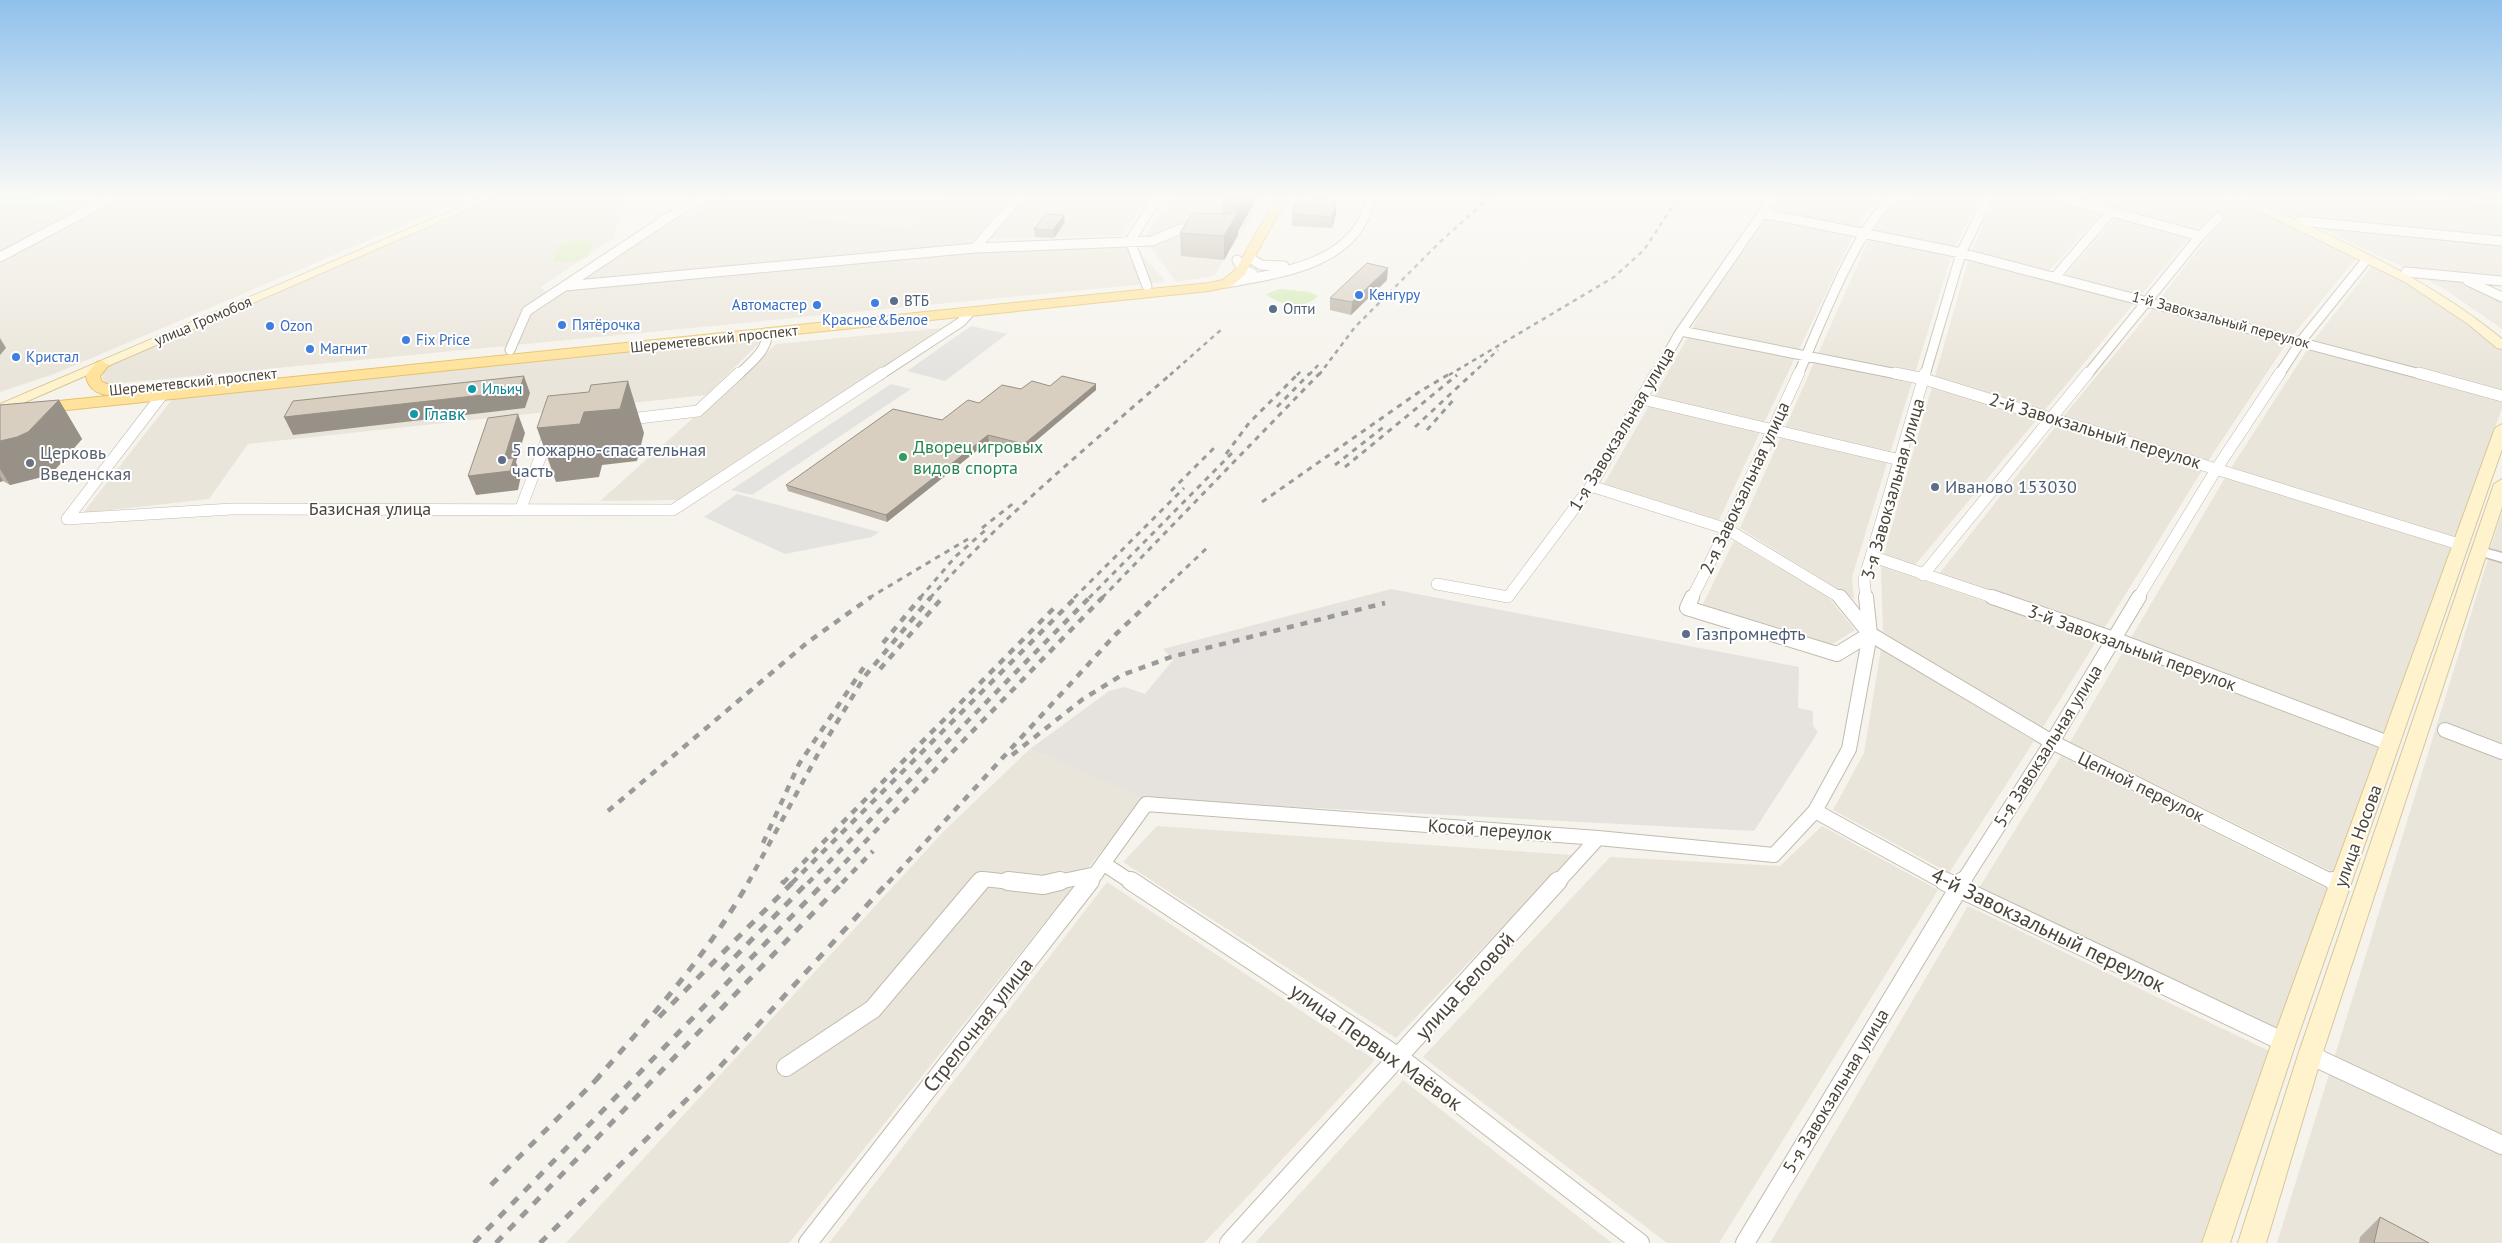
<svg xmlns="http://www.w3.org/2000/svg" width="2502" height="1243" font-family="'PT Sans',sans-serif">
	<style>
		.residential { fill: #eae5da }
		.industrial { fill: #e6e2dd }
		.education { fill: #efe8d6 }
		.green { fill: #d2eab5 }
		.parking { fill: #e5e3e0 }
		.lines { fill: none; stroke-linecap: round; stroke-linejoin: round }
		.minor-far3-casing { stroke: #c2bbae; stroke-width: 11 }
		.minor-far2-casing { stroke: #c2bbae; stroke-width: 12 }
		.minor-far1-casing { stroke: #c2bbae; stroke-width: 16 }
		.minor-casing { stroke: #c2bbae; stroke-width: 20 }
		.tertiary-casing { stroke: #c2bbae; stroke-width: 3 }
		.secondary-casing { stroke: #d6c79b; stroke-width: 2 }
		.primary-casing { stroke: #e6c16a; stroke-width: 2 }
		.minor-far3 { stroke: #fff; stroke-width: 9 }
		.minor-far2 { stroke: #fff; stroke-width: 11 }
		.minor-far1 { stroke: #fff; stroke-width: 14 }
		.minor { stroke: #fff; stroke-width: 18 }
		.tertiary { fill: #fff; fill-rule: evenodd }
		.secondary { fill: #fff3cd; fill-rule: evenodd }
		.primary { fill: #ffe39c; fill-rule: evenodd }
		.rail-far3 { stroke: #9a9a9a; stroke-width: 2.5; stroke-dasharray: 4.5 4.5; stroke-linecap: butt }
		.rail-far2 { stroke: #9a9a9a; stroke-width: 3; stroke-dasharray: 5.5 5.5; stroke-linecap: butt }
		.rail-far1 { stroke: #9a9a9a; stroke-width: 4.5; stroke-dasharray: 7 7; stroke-linecap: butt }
		.rail { stroke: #9a9a9a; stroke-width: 5; stroke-dasharray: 9 9; stroke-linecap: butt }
		.wall { fill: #bab2a6 }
		.shaded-wall { fill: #979187 }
		.building { fill: #d8cfc1; stroke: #979187 }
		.shop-dot { fill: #3f7fe0; stroke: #fff; stroke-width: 2 }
		.service-dot { fill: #5c6f8a; stroke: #fff; stroke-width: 2 }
		.culture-dot { fill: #0f9aa8; stroke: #fff; stroke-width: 2 }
		.leisure-dot { fill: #2e9e5b; stroke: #fff; stroke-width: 2 }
		.worship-dot { fill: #6b7280; stroke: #fff; stroke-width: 2 }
		.labels { text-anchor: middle; stroke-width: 4; stroke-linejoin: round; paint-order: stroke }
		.far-shop-label { font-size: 15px; fill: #366cbe; stroke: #fff; text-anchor: start }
		.far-service-label { font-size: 15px; fill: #4e5e75; stroke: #fff; text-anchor: start }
		.far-street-label { font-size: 15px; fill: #4b4439; stroke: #fff }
		.far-culture-label { font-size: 15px; fill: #0d838f; stroke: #fff; text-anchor: start }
		.culture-label { font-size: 18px; fill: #0d838f; stroke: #fff; text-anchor: start }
		.street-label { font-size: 18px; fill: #4b4439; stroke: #fff }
		.leisure-label { font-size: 18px; fill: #27864d; stroke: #fff; text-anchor: start }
		.service-label { font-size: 18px; fill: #4e5e75; stroke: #fff; text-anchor: start }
		.worship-label { font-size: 18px; fill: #5b616d; stroke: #fff; text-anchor: start }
		.near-street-label { font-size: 21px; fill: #4b4439; stroke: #fff }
	</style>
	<rect width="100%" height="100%" fill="#f6f3ec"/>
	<path class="residential" d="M0,198H468L54,374L0,392Z
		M487,198H627L613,238L541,287L546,292L974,251L1132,243L1166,282L112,384H106L103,379L102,368L113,361Z
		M717,198H1009L966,249L581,282L672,220L694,213Z
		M1025,198H1148L1123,235L989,239Z
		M1171,198H1263L1214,276L1176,282L1144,238Z
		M1782,198H1875L1858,228L1772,211Z
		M1907,198H1979L1954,248L1873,232L1894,205Z
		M1996,198H2053L2101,213L2048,272L1971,252Z
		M2070,198H2228L2358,256L2293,335L2159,300L2224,217L2210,216L2194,231Z
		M2256,198H2416L2502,205V238L2301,219Z
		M1768,217L1854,234L1764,423L1654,397L1706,304Z
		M2116,217L2190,236L2141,295L2065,276Z
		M2314,225L2502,243V278L2405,268Z
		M1870,237L1952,254L1890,453L1785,428Z
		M1969,258L2136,301L1915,565L1884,554Z
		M2374,264L2428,291L2502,349V392L2313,341Z
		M2419,275L2457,280L2502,301V329L2449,292Z
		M2155,306L2288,341L2208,461L2062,418Z
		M941,328L681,500L600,501L776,344Z
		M770,333L706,395L248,444L209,499L83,513L177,393Z
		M2309,347L2502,400V408L2455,538L2231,468Z
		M1649,406L1760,432L1719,520L1604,484Z
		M2056,426L2203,469L2104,629L1939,574Z
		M1781,437L1887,463L1852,577L1854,599L1740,528Z
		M2226,476L2452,548L2383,734L2131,638Z
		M2502,512V554L2490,550Z
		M1734,541L1829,598L1855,630L1831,645L1702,606Z
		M2488,559L2502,563V1243H2277Z
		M1881,566L2097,640L2043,727L1883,632Z
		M1881,649L2034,741L1949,873L1833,810L1864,753Z
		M2124,650L2378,748L2333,872L2070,742Z
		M1030,749L1143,799L789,1243H566L945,830Z
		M2061,756L2327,889L2277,1029L1979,888Z
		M1157,826L1572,855L1396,1038L1123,862Z
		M1822,826L1938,890L1719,1243H1667L1423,1057L1610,857L1780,866Z
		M1107,882L1375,1060L1204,1243H829Z
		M1968,906L2269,1051L2201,1243H1770Z
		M1403,1080L1612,1243H1255Z"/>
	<path class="industrial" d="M1391,589L1799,667L1798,708L1813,711V726L1818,732L1754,831L1143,799L1030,749L1109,691L1125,687L1145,694L1173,660L1163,649Z"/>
	<path class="education" d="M0,198H98L59,218L0,217Z
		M726,198H945L910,228L711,208Z"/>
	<path class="green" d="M0,199L71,200L44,214L0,213Z
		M588,240L593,242L588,257C577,261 564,263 553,260C562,237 565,241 588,240Z
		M1280,289L1309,292L1318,296C1305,310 1280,306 1266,294Z"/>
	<path class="parking" d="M971,326L1007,334L945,381L907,371Z
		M891,384L911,389L752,495L731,490Z
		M737,494L879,532L872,537L785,554L704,517Z"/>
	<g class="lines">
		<g class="minor-far3-casing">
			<path id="minor-far3" d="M2061,198L2200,236
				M1762,213L1961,253L2424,375
				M2300,221L2502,241
				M975,248L1018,198
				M0,257L111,198
				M1250,258L1261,265L1284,266
				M1237,260L1242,268L1253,274
				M2406,272L2502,281
				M2055,277L2110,213
				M2468,281L2502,297
				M1227,283C1273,274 1339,267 1363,220C1367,213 1369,205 1371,198
				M565,286L975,248L1152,241L1181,229L1198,230
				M1147,286L1130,241L1157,198
				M1681,331L1902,375
				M510,350L527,311L672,215L703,198
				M738,375C751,362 766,352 768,333
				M880,375L961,322L969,313
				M1656,375L1679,334L1773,198
				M1798,375C1816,335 1861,215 1896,198
				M1925,375L1961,253L1988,198
				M2087,375L2200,236L2218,218
				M2279,375L2301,341L2367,259"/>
		</g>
		<g class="minor-far2-casing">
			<path id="minor-far2" d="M1895,373L1924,379L2462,545
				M2419,373L2502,396
				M1642,399L1900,460
				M622,420L698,411L739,373
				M1591,486L1727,529L1841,598
				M521,508L549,434
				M67,519L232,509L673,510L882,373
				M67,519L162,395
				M1871,556L1995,598
				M1923,575L2088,373
				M1437,584L1508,597L1591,486L1656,373
				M1692,598L1727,529L1799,373
				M1866,598L1864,580L1925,373
				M2138,598L2217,468L2280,373"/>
		</g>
		<g class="minor-far1-casing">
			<path id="minor-far1" d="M1692,597L1687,608L1837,654L1870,634
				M1840,597L1870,634L2052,742L2335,883
				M1992,597L2114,639L2391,744
				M2445,730L2502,752
				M1815,811L1946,883
				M1104,864L1133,883
				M980,883L983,879L1020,883
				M1054,883L1096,874
				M1089,883L1146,804L1598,838L1774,855L1815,811L1849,749L1870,634L1866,597
				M1557,883L1598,838
				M1962,883L2052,742L2139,597"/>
		</g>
		<g class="minor-casing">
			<path id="minor" d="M1008,881L1043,885L1060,881
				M1131,881L1400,1058L1640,1243
				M1944,881L2284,1042
				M2333,881L2340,885
				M2310,1055L2502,1145
				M786,1067L873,1009L981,881
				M808,1243L1090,881
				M1229,1243L1558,881
				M1745,1243L1963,881"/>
		</g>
		<g class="tertiary-casing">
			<path id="tertiary" d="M2480,547L2502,553V562L2475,554L2473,551Z"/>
		</g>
		<g class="secondary-casing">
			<path id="secondary" d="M481,198H494L0,413V404Z
				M2233,198H2246C2336,238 2425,276 2502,339V349L2497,348L2468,324L2405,282Z
				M2441,198L2502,200V206L2446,201Z
				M2502,424V449L2296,1042L2230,1243H2202L2272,1042L2495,428Z
				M2502,479V507L2322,1055L2266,1243H2238L2298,1055L2494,484Z"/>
		</g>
		<g class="primary-casing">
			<path id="primary" d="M1276,198H1287L1245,274L1232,286L1209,291L0,417V407L1209,283L1223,280L1236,269Z
				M102,361L109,365L100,376L102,382L117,388L119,391L117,394C103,398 87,390 86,375L97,362Z"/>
		</g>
		<use href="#minor-far3" class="minor-far3"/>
		<use href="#minor-far2" class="minor-far2"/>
		<use href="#minor-far1" class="minor-far1"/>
		<use href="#minor" class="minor"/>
		<use href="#tertiary" class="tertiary"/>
		<use href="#secondary" class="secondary"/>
		<use href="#primary" class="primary"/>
		<path class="rail-far3" d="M1170,375L1223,328
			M1297,375L1303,369
			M1309,375L1319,364
			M1319,375L1355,327L1440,242L1489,198
			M1449,375L1614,277L1644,250L1678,198
			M1471,375L1498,350"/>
		<path class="rail-far2" d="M1277,407L1310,373
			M1415,427L1473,373
			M1427,430L1456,397
			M1226,454L1249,423L1299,373
			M1335,465L1386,425
			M1345,467L1457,375
			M1171,491L1215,447
			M1262,502L1419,392L1451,373
			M982,528L1015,502
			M869,598L968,539
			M920,598L956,556L989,527
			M930,598C1003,516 1089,446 1172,373
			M1074,598L1184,488
			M1089,598L1235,450
			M1102,598L1320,373
			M1154,598L1207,548"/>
		<path class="rail-far1" d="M883,643L921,597
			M880,669L942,598
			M1012,755L1083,699L1122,675L1171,657L1385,603
			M608,811L808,642L871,597
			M763,843L799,764L866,664
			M748,883L819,752L865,676L931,597
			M783,883L1056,606
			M792,883L1076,597
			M808,883L1090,597
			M825,883L1103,597
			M842,883L873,851
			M888,883L1116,634L1155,597"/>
		<path class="rail" d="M782,884L784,881
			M722,970L809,881
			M659,1017L794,881
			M595,1081C650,1018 708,955 749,881
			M491,1185L600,1076
			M474,1243L826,881
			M496,1243L844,881
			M540,1243L716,1071L889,881"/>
	</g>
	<path class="wall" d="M1225,198H1257L1238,231V235L1224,260L1181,256L1180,233L1222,214V202Z
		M1326,198V202L1336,203V214L1332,228L1292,226V214L1312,201Z
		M1065,222L1054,238L1035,237L1034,229Z
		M1387,280L1351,315L1330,310V298Z
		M1096,384V390L1025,450L989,441L887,522L788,491L786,485L942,420L979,403L1021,389L1050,386Z
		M59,400L82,439L53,472L42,477L10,485L3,481L0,482V405Z
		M2380,1217L2429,1243H2359L2360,1237Z"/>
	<path class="shaded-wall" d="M1244,198H1257L1238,231V235L1224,260V236L1235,212Z
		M1336,203V214L1332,228V217Z
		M1064,215L1065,222L1054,238L1053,230Z
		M1388,268L1387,280L1351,315L1352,302Z
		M0,338L6,348L0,355Z
		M524,376L530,393L525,408L293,435L284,417Z
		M628,381L644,433L637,461L602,465L599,477L556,482L537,428L584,412Z
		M1096,384V390L1025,450L1024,444Z
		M59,400L82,439L53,472L42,477L10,485L0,469V441Z
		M518,414L525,433L516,462L521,476L518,490L476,495L468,476L504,459Z
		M988,435L989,441L887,522L886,515Z
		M0,476L3,481L0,482Z"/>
	<path class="building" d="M1225,198H1244L1235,212H1238L1224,236L1180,233L1193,213L1230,214L1235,212L1236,208L1234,203L1222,202Z
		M1314,198H1326L1325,202L1336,203L1332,217L1292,214L1297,200L1312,201Z
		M1046,214L1064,215L1053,230L1034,229Z
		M1367,263L1388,268L1352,302L1330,298Z
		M524,376L519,391L284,417L293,401Z
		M1062,376L1096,384L1024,444L988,435L886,515L786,485L893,409L942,420L968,400L979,403L1002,385L1021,389L1032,381L1050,386Z
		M628,381L620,409L584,412L580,424L537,428L548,396L589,392L591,385Z
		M59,400L28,432L17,437L0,441V405Z
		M518,414L504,459L514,458L510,471L468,476L488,418Z
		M2380,1217L2429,1243H2374Z"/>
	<linearGradient id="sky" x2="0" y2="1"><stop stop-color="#8fc1ec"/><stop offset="0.53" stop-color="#fbfaf6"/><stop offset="1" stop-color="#fbfaf6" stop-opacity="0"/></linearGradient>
	<rect width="2502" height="372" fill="url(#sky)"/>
	<g class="shop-dot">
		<circle cx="1359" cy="295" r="5"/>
		<circle cx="875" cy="303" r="5"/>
		<circle cx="817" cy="305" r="5"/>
		<circle cx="562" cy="325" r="5"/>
		<circle cx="270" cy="326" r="5"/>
		<circle cx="406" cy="340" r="5"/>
		<circle cx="310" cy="349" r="5"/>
		<circle cx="16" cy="357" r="5"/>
	</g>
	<g class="service-dot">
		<circle cx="894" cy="301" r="5"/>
		<circle cx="1273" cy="309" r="5"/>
		<circle cx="502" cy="460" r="5"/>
		<circle cx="1935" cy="487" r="5"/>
		<circle cx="1686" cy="634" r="5"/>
	</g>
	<g class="culture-dot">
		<circle cx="472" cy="389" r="5"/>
		<circle cx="414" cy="414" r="5"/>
	</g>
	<circle class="leisure-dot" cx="903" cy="457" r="5"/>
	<circle class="worship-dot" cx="30" cy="463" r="5"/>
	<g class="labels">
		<g class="far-shop-label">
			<text x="1369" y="300">Кенгуру</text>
			<text x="807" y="310" text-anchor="end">Автомастер</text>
			<text x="875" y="325" text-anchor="middle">Красное&amp;Белое</text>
			<text x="572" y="330">Пятёрочка</text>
			<text x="280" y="331">Ozon</text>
			<text x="416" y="345">Fix Price</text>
			<text x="320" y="354">Магнит</text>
			<text x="26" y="362">Кристал</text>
		</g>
		<g class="far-service-label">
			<text x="904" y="306">ВТБ</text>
			<text x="1283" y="314">Опти</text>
		</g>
		<g class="far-street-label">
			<text transform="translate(2221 320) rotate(15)" y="5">1-й Завокзальный переулок</text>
			<text transform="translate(203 321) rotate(-23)" y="5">улица Громобоя</text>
			<text transform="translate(714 339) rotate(-6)" y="5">Шереметевский проспект</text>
			<text transform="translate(193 382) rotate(-6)" y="5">Шереметевский проспект</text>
		</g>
		<g class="far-culture-label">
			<text x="482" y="394">Ильич</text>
		</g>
		<g class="culture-label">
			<text x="424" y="420">Главк</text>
		</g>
		<g class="street-label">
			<text transform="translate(1622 429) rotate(-59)" y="6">1-я Завокзальная улица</text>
			<text transform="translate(2095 431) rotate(17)" y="6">2-й Завокзальный переулок</text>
			<text transform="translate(1745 488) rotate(-65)" y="6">2-я Завокзальная улица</text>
			<text transform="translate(1893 489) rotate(-74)" y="6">3-я Завокзальная улица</text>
			<text x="370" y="515">Базисная улица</text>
			<text transform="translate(2132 648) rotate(20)" y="6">3-й Завокзальный переулок</text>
			<text transform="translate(2048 746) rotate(-58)" y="6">5-я Завокзальная улица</text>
			<text transform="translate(2141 787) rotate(26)" y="6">Цепной переулок</text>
			<text transform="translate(1490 830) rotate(4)" y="6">Косой переулок</text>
			<text transform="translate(2358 836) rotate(-70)" y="6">улица Носова</text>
			<text transform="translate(1836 1091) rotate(-59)" y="6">5-я Завокзальная улица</text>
		</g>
		<g class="leisure-label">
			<text x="913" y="453">Дворец игровых<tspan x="913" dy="21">видов спорта</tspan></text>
		</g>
		<g class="service-label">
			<text x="512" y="456">5 пожарно-спасательная<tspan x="512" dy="21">часть</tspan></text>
			<text x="1945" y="493">Иваново 153030</text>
			<text x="1696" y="640">Газпромнефть</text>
		</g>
		<g class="worship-label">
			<text x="40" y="459">Церковь<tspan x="40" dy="21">Введенская</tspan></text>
		</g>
		<g class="near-street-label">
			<text transform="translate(2048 930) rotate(26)" y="7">4-й Завокзальный переулок</text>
			<text transform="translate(1465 986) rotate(-48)" y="7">улица Беловой</text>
			<text transform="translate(978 1025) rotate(-52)" y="7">Стрелочная улица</text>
			<text transform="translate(1376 1047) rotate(35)" y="7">улица Первых Маёвок</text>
		</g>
	</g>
</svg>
